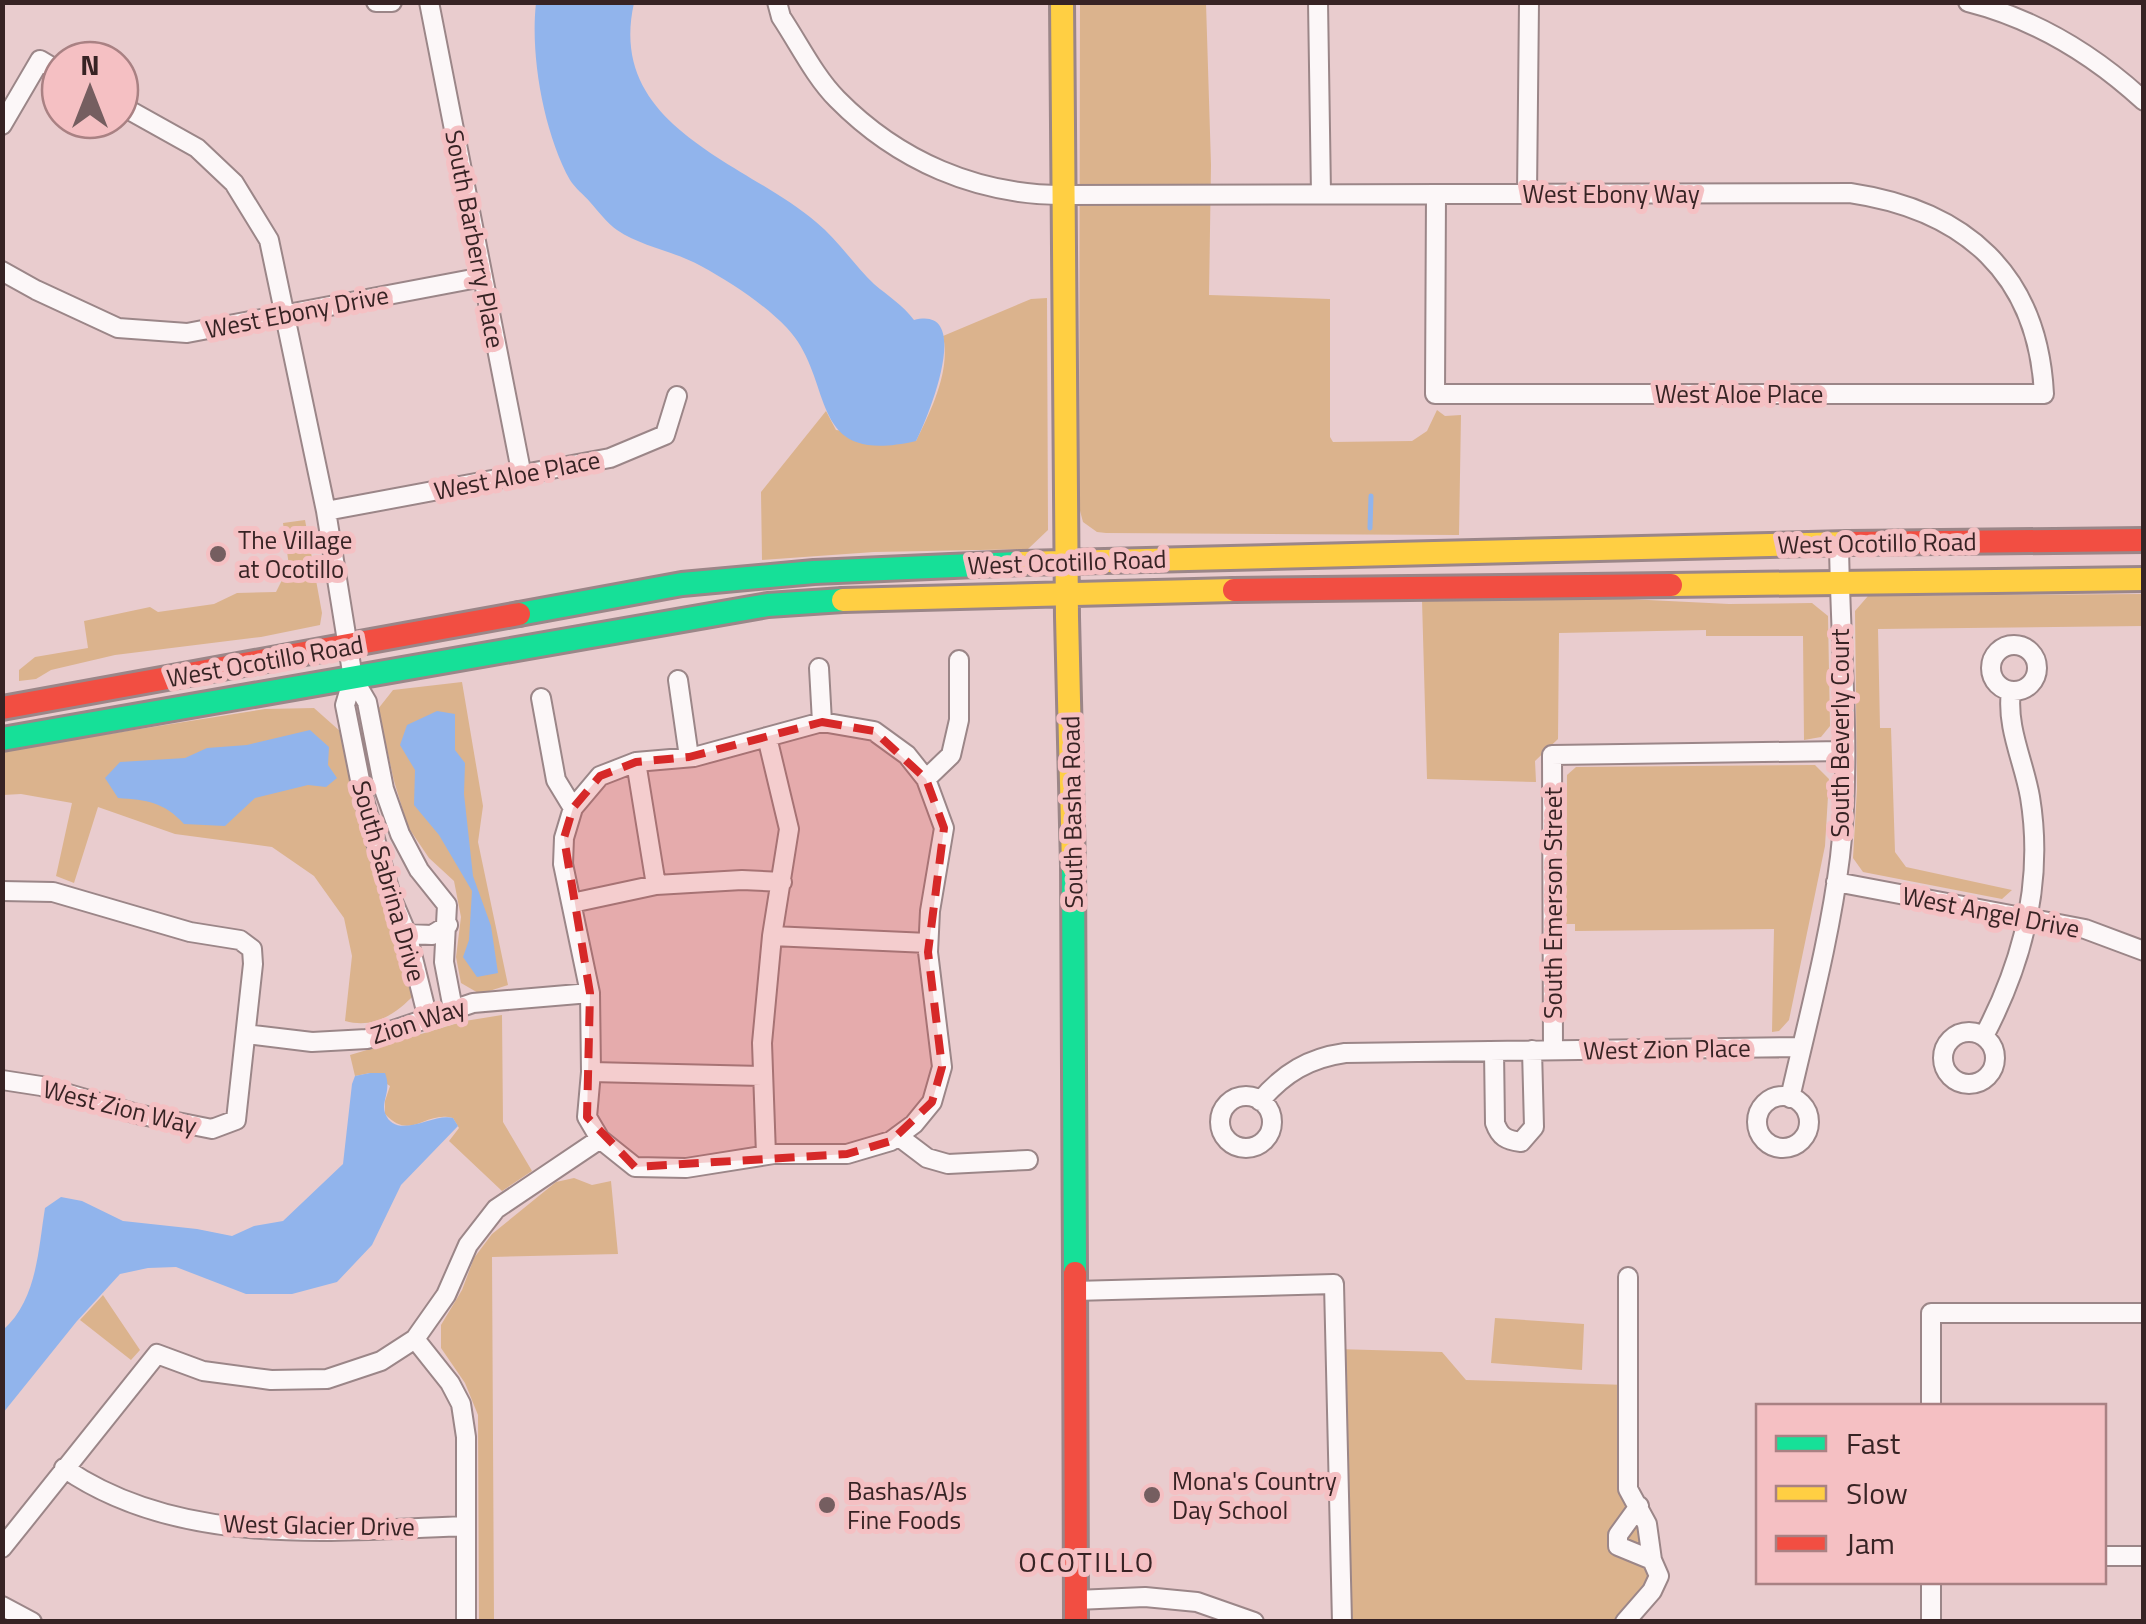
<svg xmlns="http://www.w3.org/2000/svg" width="2146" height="1624" font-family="'Titillium Web',sans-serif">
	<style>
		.green { fill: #dbb38d }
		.water { fill: #91b4ec }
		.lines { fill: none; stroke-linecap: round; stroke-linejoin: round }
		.stream { stroke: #91b4ec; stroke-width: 5 }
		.street-casing { stroke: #9b8688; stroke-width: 22 }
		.fast-casing { stroke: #9b8688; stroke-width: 28 }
		.slow-casing { stroke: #9b8688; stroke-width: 28 }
		.jam-casing { stroke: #9b8688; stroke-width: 28 }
		.street { stroke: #fcf7f8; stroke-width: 18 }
		.fast { stroke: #16e098; stroke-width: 22 }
		.slow { stroke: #ffcf43; stroke-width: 22 }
		.jam { stroke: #f24e42; stroke-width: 22 }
		.marked { fill: #d62828; fill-opacity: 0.2; stroke: #d62828; stroke-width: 8; stroke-dasharray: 20 12; stroke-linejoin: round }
		.poi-dot { fill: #755e60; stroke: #f5c0c3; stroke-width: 4 }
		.labels { text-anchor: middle; stroke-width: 10; stroke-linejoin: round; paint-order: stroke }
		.street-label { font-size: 25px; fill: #372324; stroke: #f5c0c3 }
		.poi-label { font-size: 25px; fill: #372324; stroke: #f5c0c3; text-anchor: start }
		.neighbourhood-label { font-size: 28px; letter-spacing: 2.5px; fill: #372324; stroke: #f5c0c3 }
	</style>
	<rect width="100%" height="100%" fill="#e9ccce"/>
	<path class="green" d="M1080,3H1206L1211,165L1209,295L1330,299V437L1333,442L1412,441L1427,431L1437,410L1445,416L1461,415L1459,535L1106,533L1097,532L1083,522L1079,507Z
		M1047,298L1048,530L1028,549L874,552L762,560L761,492L826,411L836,430L916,441C931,411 951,370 943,336L1031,299Z
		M305,520L322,613L320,625L261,637L115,655L51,670L36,679L19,681V670L35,657L88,648L84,621L150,607L158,612L214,604L237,593L276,592L289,566L283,523Z
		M2143,594V626L1878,629L1880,728H1891L1895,852L1906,867L2012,890L2002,899L1863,872L1853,858L1857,788L1855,611L1868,596Z
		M1628,599L1729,604L1812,603L1828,616L1830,726L1821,737L1804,740L1803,636H1706V630L1559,633L1558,739L1535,761L1536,782L1427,779L1422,600Z
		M462,682L483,806L478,842L508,985L480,994L461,983L456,957L461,917L454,881L429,858L408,827L394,781L378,709L393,690Z
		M314,708L341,732L388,914L416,993C396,1014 375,1029 345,1021L352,956L344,918L314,876L272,847L175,834L98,807L74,883L56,876L72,803L21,794L3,795L2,751L265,709Z
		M1815,765L1829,779L1825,846L1789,1020L1779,1031L1772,1032L1774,929L1575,931V924H1566L1567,775L1576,767Z
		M502,1015L503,1122L532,1171L502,1191L449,1141L459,1128L453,1118C425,1110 411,1142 385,1114V1101L390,1086L370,1073L355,1076L350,1055L465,1021Z
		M574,1178L592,1185L611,1181L618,1254L492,1257L494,1621H479L478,1415L465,1383L441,1348V1325L462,1290L474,1258L492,1234L556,1182Z
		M103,1295L140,1350L131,1360L80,1320Z
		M1495,1318L1584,1324L1582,1370L1491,1363Z
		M1336,1349L1442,1352L1466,1380L1627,1385L1628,1489L1659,1576L1635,1621H1342Z"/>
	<path class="water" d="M536,3H634C606,127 744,161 816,222C838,240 854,265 874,284C888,296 903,305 914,320C975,304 927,420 916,441C804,467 837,381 787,328C763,303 730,282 701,266C674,251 642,247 617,230C607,223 598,211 590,202C584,195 575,188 570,180C544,133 530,56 536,3Z
		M437,711L455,714V750L465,763L464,794L473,876L491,926L498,973L477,977L463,957L469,940L472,891L439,835L414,805L415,770L400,745L407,725Z
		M310,730L329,747L328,765L337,778L326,787L308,785L255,798L225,826L184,824C164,802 147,800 118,798L105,778L120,762L185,758L207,748L247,745Z
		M370,1073H385C392,1091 381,1100 385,1113C396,1142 434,1112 453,1118L458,1126L401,1185L372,1245L337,1282L292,1294H246L176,1267L148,1268L120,1274L77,1321L3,1413V1330C37,1300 38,1251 45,1208L61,1197L82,1201L123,1221L197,1229L232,1236L254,1226L283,1221L343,1164L352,1084L355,1076Z"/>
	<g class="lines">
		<path class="stream" d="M1370,528L1371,496"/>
		<g class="street-casing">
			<path id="street" d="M376,2H392
				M429,2L522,476
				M777,2L781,17C799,44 815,77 837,99C898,161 977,195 1063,195C1326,195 1588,194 1850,193C1965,210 2038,274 2044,394H1435L1436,194
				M1318,2L1321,194
				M1968,2C2035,19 2093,54 2144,101
				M120,105L197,148L234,183L269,240L326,511L353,678L367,702L384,789L400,834L419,870L447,905L444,962L453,1009
				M2,125L40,60L60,72
				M1527,194L1529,2
				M2,271L36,290L118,328L187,333L483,277
				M326,511L610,458L665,435L677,396
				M1991 668a23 23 0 1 1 46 0a23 23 0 1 1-46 0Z
				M819,668L822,722
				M353,678L345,705L364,800L392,899L407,934L428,1019
				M678,680L689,757
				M541,698L556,780L573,808
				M822,722L874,731L907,755L926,779L944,828L930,911L928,952L942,1067L932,1102L914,1124L891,1141L847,1154H774L686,1168L635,1167L600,1139L587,1117L591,1072L590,993L563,864L564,838L573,808L600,776L636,762L694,757Z
				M636,762L656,885
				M926,779L951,755L959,720V660
				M1836,882L2085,929L2144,951
				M2,891L53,892L190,932L240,940L252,949L253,964L236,1120L212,1129L137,1114L41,1086L2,1080
				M572,903L656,885L742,880L782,882
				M407,934L432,935L448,925
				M772,936L928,943
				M1943 1058a26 26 0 1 1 52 0a26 26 0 1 1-52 0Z
				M246,1034L312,1042L367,1039L473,1003L590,993
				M1984,1036C2023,962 2044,882 2030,797C2024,762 2006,727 2011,691
				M1553,1050L1552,755L1843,751
				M1494,1051L1495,1123C1500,1137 1506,1140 1521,1142L1534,1127L1532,1050
				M591,1072L762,1076
				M1220 1122a26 26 0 1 1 52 0a26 26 0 1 1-52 0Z
				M1757 1122a26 26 0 1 1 52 0a26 26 0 1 1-52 0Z
				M1790,1098C1808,1019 1830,938 1840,857C1852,756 1840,646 1839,543
				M1260,1101C1284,1073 1309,1058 1345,1053L1801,1047
				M898,1136L927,1158L948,1164L1028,1160
				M766,1155L762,1043L772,936L789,829L767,737
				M1074,1291L1334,1284L1342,1622
				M415,1339L450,1383L461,1404L466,1437V1622
				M1931,1406V1313H2144
				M64,1468C180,1548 333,1531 466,1526
				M1639,1506L1618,1535V1546L1652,1560
				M2,1548L157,1354L203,1371L271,1380L327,1379L381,1361L415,1339L446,1295L468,1245L496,1209L600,1139
				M2104,1556H2144
				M1931,1582V1622
				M1076,1600L1145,1597L1197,1602L1254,1622
				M2,1606L32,1622
				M1625,1622L1652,1591L1659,1576L1652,1560L1647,1524L1628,1489V1277"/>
		</g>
		<g class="fast-casing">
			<path id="fast" d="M519,614L682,584L814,572L1021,563
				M2,739L768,605L843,600
				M1073,866L1075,1273"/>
		</g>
		<g class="slow-casing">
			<path id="slow" d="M1062,2L1067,617L1073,866
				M1021,563L1848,543
				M1671,585L2144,579
				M843,600L1234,590"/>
		</g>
		<g class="jam-casing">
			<path id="jam" d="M1848,543L2144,540
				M1234,590L1671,585
				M2,708L519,614
				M1075,1273L1076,1622"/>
		</g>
		<use href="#street" class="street"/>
		<use href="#fast" class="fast"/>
		<use href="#slow" class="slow"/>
		<use href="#jam" class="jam"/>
	</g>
	<path class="marked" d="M822,722L874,731L926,779L944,828L928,952L942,1067L932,1102L891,1141L847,1154L635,1167L587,1117L590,993L564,838L573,808L600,776L636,762L689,757Z"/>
	<g class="poi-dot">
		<circle cx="218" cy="554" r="10"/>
		<circle cx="1152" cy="1495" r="10"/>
		<circle cx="827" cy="1505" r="10"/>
	</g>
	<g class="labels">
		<g class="street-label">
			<text x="1611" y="203">West Ebony Way</text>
			<text transform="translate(475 239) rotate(79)" y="9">South Barberry Place</text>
			<text transform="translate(297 312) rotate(-11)" y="9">West Ebony Drive</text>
			<text x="1739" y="403">West Aloe Place</text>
			<text transform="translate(517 475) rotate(-11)" y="9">West Aloe Place</text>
			<text transform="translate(1877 543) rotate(-1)" y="9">West Ocotillo Road</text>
			<text transform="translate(1067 562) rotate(-2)" y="9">West Ocotillo Road</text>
			<text transform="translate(265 661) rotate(-10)" y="9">West Ocotillo Road</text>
			<text transform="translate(1840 733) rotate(-90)" y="9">South Beverly Court</text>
			<text transform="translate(1072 812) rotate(-91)" y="9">South Basha Road</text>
			<text transform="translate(389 881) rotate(74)" y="9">South Sabrina Drive</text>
			<text transform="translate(1553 903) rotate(-90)" y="9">South Emerson Street</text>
			<text transform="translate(1991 912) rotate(11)" y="9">West Angel Drive</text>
			<text transform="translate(418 1021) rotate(-18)" y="9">Zion Way</text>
			<text transform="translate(1667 1049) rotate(-1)" y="9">West Zion Place</text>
			<text transform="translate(120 1107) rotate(14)" y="9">West Zion Way</text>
			<text transform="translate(319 1525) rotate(1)" y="9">West Glacier Drive</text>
		</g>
		<g class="poi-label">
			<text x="238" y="549">The Village<tspan x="238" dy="29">at Ocotillo</tspan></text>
			<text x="1172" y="1490">Mona's Country<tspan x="1172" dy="29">Day School</tspan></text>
			<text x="847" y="1500">Bashas/AJs<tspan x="847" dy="29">Fine Foods</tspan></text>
		</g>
		<g class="neighbourhood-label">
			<text x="1087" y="1572">OCOTILLO</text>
		</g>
	</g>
	<rect width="2146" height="1624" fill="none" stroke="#372324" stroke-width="10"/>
	<rect x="1756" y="1404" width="350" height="180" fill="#f5c0c3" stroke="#a98183" stroke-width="2.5"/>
	<rect x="1776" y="1436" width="50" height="15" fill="#16e098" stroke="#a98183" stroke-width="2.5"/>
	<text x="1846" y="1454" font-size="30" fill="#372324">Fast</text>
	<rect x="1776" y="1486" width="50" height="15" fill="#ffcf43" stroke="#a98183" stroke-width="2.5"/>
	<text x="1846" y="1504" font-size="30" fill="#372324">Slow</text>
	<rect x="1776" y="1536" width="50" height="15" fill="#f24e42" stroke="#a98183" stroke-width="2.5"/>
	<text x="1846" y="1554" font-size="30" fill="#372324">Jam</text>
	<g transform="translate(90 90)"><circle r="48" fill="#f5c0c3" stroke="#a98183" stroke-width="2.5"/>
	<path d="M0-8L18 38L0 25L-18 38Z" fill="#755e60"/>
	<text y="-15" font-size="28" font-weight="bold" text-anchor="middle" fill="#372324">N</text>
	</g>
</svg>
